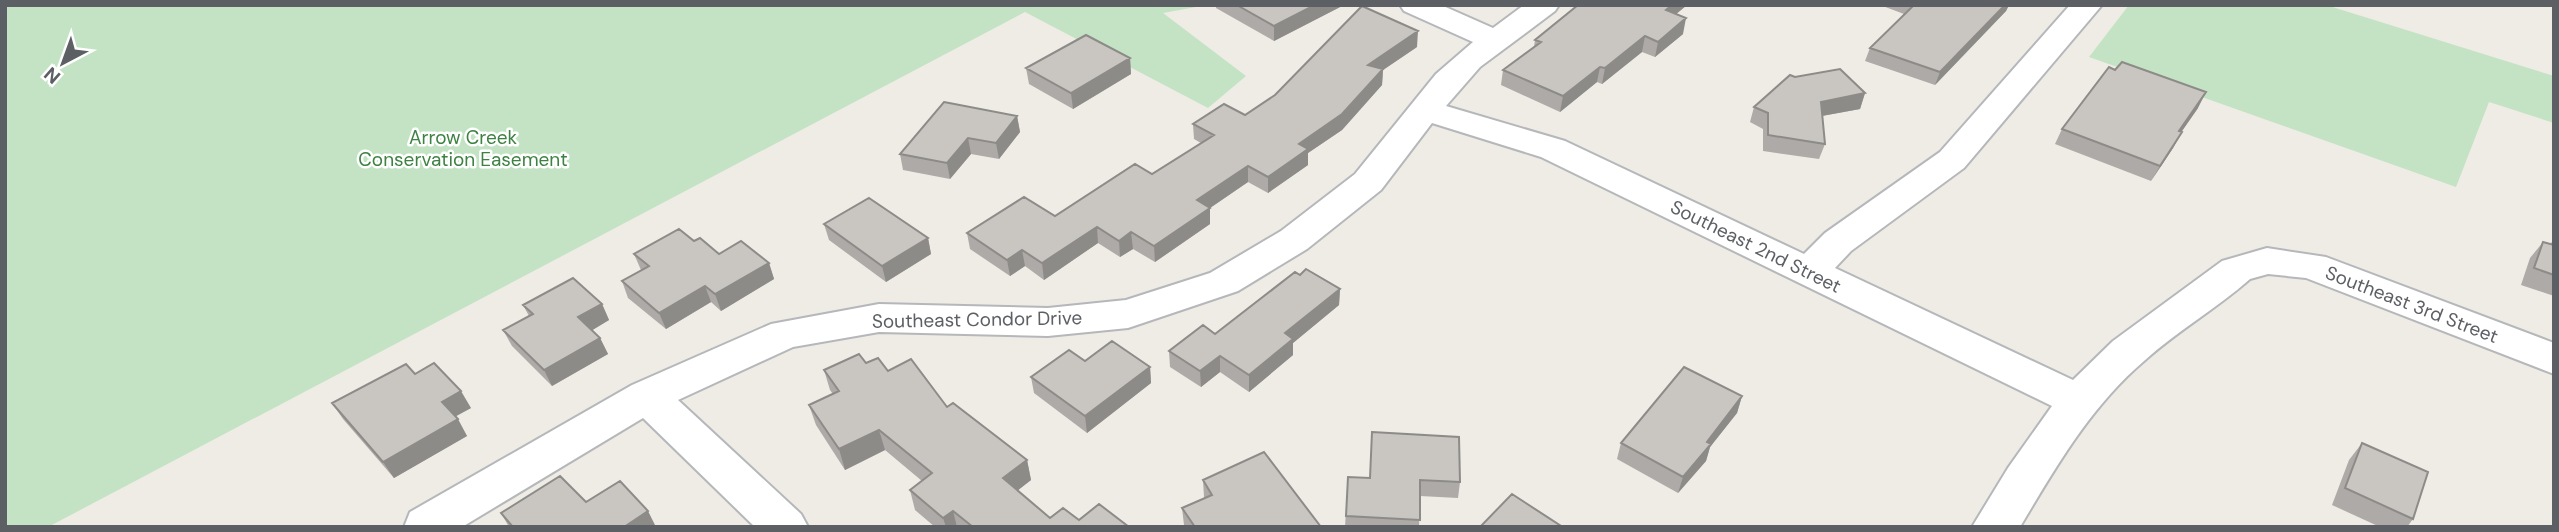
<svg xmlns="http://www.w3.org/2000/svg" width="2559" height="532" font-family="'DM Sans',sans-serif">
	<style>
		.green { fill: #c3e3c4 }
		.lines { fill: none; stroke-linecap: round; stroke-linejoin: round }
		.street-casing { stroke: #b5b7ba; stroke-width: 4 }
		.street { fill: #fff; fill-rule: evenodd }
		.wall { fill: #adaaa7 }
		.shaded-wall { fill: #8d8b88 }
		.building { fill: #c9c6c2; stroke: #8d8b88; stroke-width: 2 }
		.labels { text-anchor: middle; stroke-width: 5; stroke-linejoin: round; paint-order: stroke }
		.park-label { font-size: 19px; fill: #3d8242; stroke: #fff }
		.street-label { font-size: 19px; fill: #5c5f64; stroke: #fff }
	</style>
	<rect width="100%" height="100%" fill="#eeece5"/>
	<path class="green" d="M5,5H1207L1163,13L1246,76L1208,108L1025,12L48,527H5Z
		M2129,5H2326L2554,76V123L2489,102L2456,187L2089,57Z"/>
	<g class="lines">
		<g class="street-casing">
			<path id="street" d="M1400,5H1441L1493,28L1524,5H1559L1555,11L1480,67L1446,106L1565,141L1804,254L1825,233L1940,152L2070,5H2102L1964,168L1851,251L1835,268L2073,380L2113,341L2222,261L2267,248L2326,257L2554,343V374L2306,278L2268,274L2250,279C2216,309 2177,331 2144,361C2091,406 2055,468 2020,527H1972L2008,468L2052,406L1541,157L1432,123L1381,190L1307,249L1238,291L1128,328L1048,336L879,332L793,347L678,400L801,514L808,527H755L643,418L462,527H404L410,512L632,385L771,324L879,304L1048,308L1126,300L1210,273L1281,231L1355,174L1436,74L1473,42L1404,11Z"/>
		</g>
		<use href="#street" class="street"/>
	</g>
	<path class="wall" d="M1216,5H1344L1274,41L1216,8Z
		M1578,5H1687L1676,14L1683,34L1655,57L1642,52L1602,84L1597,82L1560,112L1501,85L1503,70L1534,47L1535,40Z
		M1880,5H2009L2006,11L1935,85L1865,61L1870,48L1904,14Z
		M1417,47L1383,70L1382,85L1342,130L1308,153V165L1268,193L1248,182L1210,208V224L1155,262L1133,249L1120,257L1098,243L1044,280L1025,266L1010,276L970,249L967,233L1055,216L1152,174L1201,143L1194,139L1193,124L1245,115L1275,95Z
		M1130,58L1131,74L1073,109L1029,84L1026,68Z
		M2115,70L2198,108L2181,132L2173,148L2151,181L2055,144L2062,129Z
		M1795,77L1865,93L1860,109L1822,116L1825,144L1819,159L1763,151V129L1750,122L1754,107Z
		M1017,116L1020,132L999,159L971,154L950,179L903,170L900,154Z
		M824,224L928,238L931,254L886,282L829,240Z
		M2554,240V296L2521,285L2530,258L2543,242L2550,244Z
		M634,254H719L769,263L774,279L721,311L711,302L666,329L628,298L622,281L641,270Z
		M1300,275L1340,289L1339,305L1293,343V355L1249,392L1220,372L1201,387L1170,367L1169,351L1215,334Z
		M602,304L609,320L592,330L600,338L608,354L552,386L512,346L503,330L529,316L523,305Z
		M866,363L888,371L947,407L1027,460L1031,480L1018,490L1050,518L1079,520L1129,527H935L915,510L910,490L922,481L885,450L845,470L816,425L809,405L833,394L830,390L824,370Z
		M1150,367L1151,383L1087,433L1034,393L1031,377Z
		M415,374L471,408L455,416L467,436L394,478L343,419L332,403Z
		M1742,396L1737,413L1710,447L1706,461L1678,493L1617,459L1621,443Z
		M1372,432L1460,482L1458,498L1420,496L1419,527H1345L1348,477L1370,478Z
		M2362,443L2413,519L2407,527H2380L2332,505L2349,460Z
		M1203,480L1321,527H1185L1184,525L1182,508L1205,498L1204,497Z
		M586,502L656,527H509L501,513Z"/>
	<path class="shaded-wall" d="M1315,5H1344L1274,41V26Z
		M1672,5H1687L1663,25L1666,10Z
		M2005,5H2009L2006,11L1935,85L1940,72Z
		M1686,18L1683,34L1655,57L1658,42Z
		M1418,31L1417,47L1383,70L1382,85L1342,130L1308,153V165L1268,193V177L1299,144L1368,65Z
		M1645,36L1642,52L1602,84L1605,68Z
		M1130,58L1131,74L1073,109L1071,93Z
		M1600,67L1597,82L1560,112L1563,96Z
		M2206,92L2198,108L2171,147L2179,131Z
		M1865,93L1860,109L1816,117L1821,102Z
		M1017,116L1020,132L999,159L996,143Z
		M2182,132L2173,148L2151,181L2160,166Z
		M968,138L971,154L950,179L947,163Z
		M1248,166V182L1210,208V224L1155,262L1154,246L1197,200Z
		M1097,227L1098,243L1044,280L1042,263Z
		M1131,232L1133,249L1120,257L1119,241Z
		M928,238L931,254L886,282L882,266Z
		M1022,250L1025,266L1010,276L1007,260Z
		M769,263L774,279L721,311L715,294Z
		M705,286L711,302L666,329L659,313Z
		M1340,289L1339,305L1293,343V355L1249,392V375L1285,333Z
		M602,304L609,320L586,334L578,317Z
		M600,338L608,354L552,386L544,370Z
		M1220,356V372L1201,387L1200,371Z
		M1150,367L1151,383L1087,433L1085,416Z
		M461,391L471,408L451,419L442,402Z
		M1742,396L1737,413L1710,447L1706,461L1678,493L1683,477L1707,442Z
		M458,419L467,436L394,478L383,462Z
		M879,430L885,450L845,470L839,449Z
		M1027,460L1031,480L1008,498L1003,478Z
		M648,511L656,527H624Z
		M953,511L957,527H946L943,518Z"/>
	<path class="building" d="M1237,5H1315L1274,26Z
		M1578,5H1672L1666,10L1686,18L1658,42L1645,36L1605,68L1600,67L1563,96L1503,70L1541,42L1535,40Z
		M1914,5H2005L1940,72L1870,48Z
		M1362,6L1418,31L1368,65L1383,69L1342,114L1299,144L1308,149L1268,177L1248,166L1197,200L1210,208L1154,246L1131,232L1119,241L1097,227L1042,263L1022,250L1007,260L967,233L1024,197L1055,216L1135,164L1152,174L1214,135L1193,124L1224,104L1245,115L1275,95Z
		M1086,35L1130,58L1071,93L1026,68Z
		M2122,62L2206,92L2179,131L2182,132L2160,166L2062,129L2109,67L2115,70Z
		M1840,69L1865,93L1821,102L1825,144L1768,135V113L1754,107L1790,75L1795,77Z
		M944,102L1017,116L996,143L968,138L947,163L900,154Z
		M869,198L928,238L882,266L824,224Z
		M679,229L694,241L700,238L719,254L741,241L769,263L715,294L705,286L659,313L622,281L649,266L634,254Z
		M2543,242L2554,245V275L2534,268Z
		M1306,269L1340,289L1285,333L1293,339L1249,375L1220,356L1200,371L1169,351L1203,325L1215,334L1295,272L1300,275Z
		M573,278L602,304L578,317L600,338L544,370L503,330L533,314L523,305Z
		M1112,341L1150,367L1085,416L1031,377L1069,350L1085,361Z
		M859,354L866,363L878,358L888,371L911,359L947,407L953,403L1027,460L1003,478L1050,518L1063,508L1079,520L1099,504L1129,527H973L953,511L943,518L910,490L932,473L879,430L839,449L809,405L839,391L824,370Z
		M434,363L461,391L442,402L458,419L383,462L332,403L406,364L415,374Z
		M1684,367L1742,396L1707,442L1711,444L1683,477L1621,443Z
		M1372,432L1459,437L1460,482L1420,480V520L1346,516L1348,477L1370,478Z
		M2362,443L2428,472L2413,519L2345,488Z
		M1264,452L1321,527H1195L1182,508L1212,495L1203,480Z
		M560,476L586,502L620,481L648,511L624,527H513L501,513Z
		M1512,494L1561,526L1560,527H1480Z"/>
	<g class="labels">
		<g class="park-label">
			<text x="463" y="144">Arrow Creek<tspan x="463" dy="22">Conservation Easement</tspan></text>
		</g>
		<g class="street-label">
			<text transform="translate(1756 246) rotate(26)" y="7">Southeast 2nd Street</text>
			<text transform="translate(2412 304) rotate(21)" y="7">Southeast 3rd Street</text>
			<text transform="translate(977 319) rotate(-1)" y="7">Southeast Condor Drive</text>
		</g>
	</g>
	<rect width="2559" height="532" fill="none" stroke="#5c5f64" stroke-width="14"/>
	<g transform="translate(63 63) rotate(221)" stroke="#ffffff" stroke-width="5" paint-order="stroke">
	<path d="M0-5L12 26L0 18L-12 26Z" fill="#5c5f64"/>
	<text y="-10" font-size="19" font-weight="bold" text-anchor="middle" fill="#5c5f64">N</text>
	</g>
</svg>
